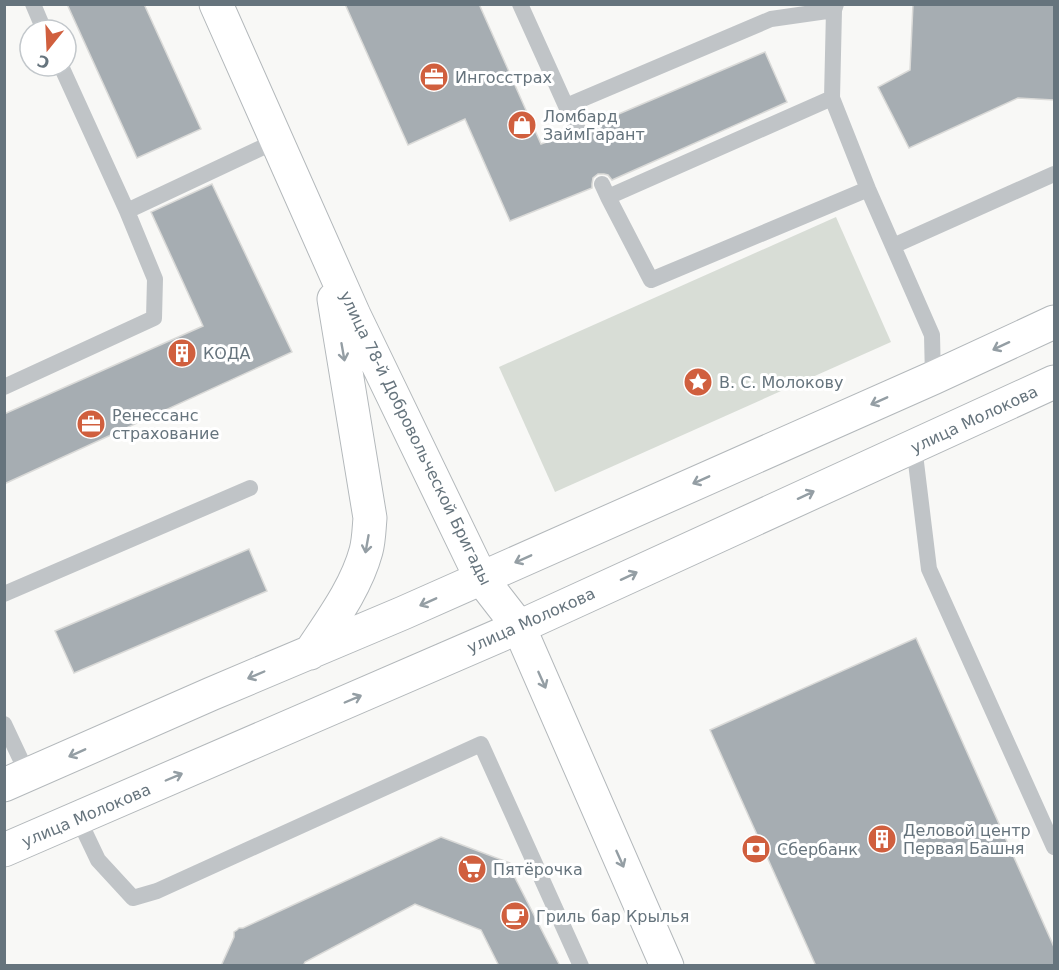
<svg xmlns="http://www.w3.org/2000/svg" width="1059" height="970" font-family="'DejaVu Sans',sans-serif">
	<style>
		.green { fill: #d8ddd6 }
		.building { fill: #a6adb2; stroke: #dadad8; stroke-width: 1.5 }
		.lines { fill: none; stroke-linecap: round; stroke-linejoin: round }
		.secondary-casing { stroke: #b3b8bb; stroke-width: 35 }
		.lane { stroke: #c0c4c7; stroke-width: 16 }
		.secondary { stroke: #fff; stroke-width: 33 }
		.oneway { stroke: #949ea4 }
		.labels { text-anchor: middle; stroke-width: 6; stroke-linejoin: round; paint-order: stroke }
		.poi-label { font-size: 16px; fill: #66747d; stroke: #fff; text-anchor: start }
		.street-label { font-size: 16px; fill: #66747d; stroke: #fff }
	</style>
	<rect width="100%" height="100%" fill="#f8f8f6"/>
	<path class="green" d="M836,217L891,342L555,492L499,367Z"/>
	<path class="building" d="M67,4H144L201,129L137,158Z
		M345,4H479L541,144L569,134L574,140L578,141H583L588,136L589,132L588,127L765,52L787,102L612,180L608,175L604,174H598L593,178L592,184V188L510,221L465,119L408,145Z
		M913,4H1054V100L1018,98L909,148L878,87L910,70Z
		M212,184L292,352L4,484V414L203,326L151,212Z
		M249,549L267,591L74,673L55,631Z
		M916,638L1054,947V966H816L710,730Z
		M441,837L510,863V868L560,966H499L481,930L415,904L305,962L303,966H221L234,937V932L237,930L239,928H243Z"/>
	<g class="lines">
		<g class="secondary-casing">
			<path id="secondary" d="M216,4L354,315L481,578L519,627L667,966
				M310,653C331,621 356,588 366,551C369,540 369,528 370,518L334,299
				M4,785L211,694L403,613L933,378L1054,322
				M4,850L519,627L1054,382"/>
		</g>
		<path class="lane" d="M33,4L44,30
			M520,4L566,106L771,19L834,10
			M836,4L834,10L832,98L868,189L932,335L933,378
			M61,66L127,211L276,141
			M566,106L579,131
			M602,184L608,197L832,98
			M608,197L651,280L868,189
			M893,246L1054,174
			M4,387L154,318L155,279L127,211
			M914,446L929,569L1054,847
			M4,594L250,488
			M4,724L28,775
			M78,818L98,860L133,898L157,891L481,744L581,966"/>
		<use href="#secondary" class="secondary"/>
	</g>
	<defs><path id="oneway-shaft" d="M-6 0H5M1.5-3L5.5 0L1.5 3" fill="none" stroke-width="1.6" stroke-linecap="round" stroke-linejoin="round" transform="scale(1.5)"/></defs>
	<g class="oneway">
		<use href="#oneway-shaft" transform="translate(1001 346) rotate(155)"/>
		<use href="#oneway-shaft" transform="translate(343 352) rotate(80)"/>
		<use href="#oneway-shaft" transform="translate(879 401) rotate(156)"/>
		<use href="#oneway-shaft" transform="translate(701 480) rotate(156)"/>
		<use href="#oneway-shaft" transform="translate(806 495) rotate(-25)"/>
		<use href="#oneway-shaft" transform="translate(367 544) rotate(100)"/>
		<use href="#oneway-shaft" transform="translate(523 559) rotate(156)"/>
		<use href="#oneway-shaft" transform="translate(629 576) rotate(-25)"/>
		<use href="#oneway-shaft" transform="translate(428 602) rotate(156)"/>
		<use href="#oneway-shaft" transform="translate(256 675) rotate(157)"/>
		<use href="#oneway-shaft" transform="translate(542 680) rotate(66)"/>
		<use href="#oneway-shaft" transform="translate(353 699) rotate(-23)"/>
		<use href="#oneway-shaft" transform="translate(77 753) rotate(156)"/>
		<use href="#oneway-shaft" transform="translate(174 777) rotate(-23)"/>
		<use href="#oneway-shaft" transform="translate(620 859) rotate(66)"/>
	</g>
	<defs>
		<g id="office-disc" transform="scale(1.5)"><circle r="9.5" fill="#d05f3e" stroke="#fff"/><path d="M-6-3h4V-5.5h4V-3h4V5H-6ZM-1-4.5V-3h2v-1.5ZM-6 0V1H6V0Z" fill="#fff"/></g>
		<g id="shop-disc" transform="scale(1.5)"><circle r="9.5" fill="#d05f3e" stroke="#fff"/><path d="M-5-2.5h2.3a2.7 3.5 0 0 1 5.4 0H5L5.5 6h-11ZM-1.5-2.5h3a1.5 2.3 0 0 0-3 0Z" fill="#fff"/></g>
		<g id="building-disc" transform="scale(1.5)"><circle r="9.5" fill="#d05f3e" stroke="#fff"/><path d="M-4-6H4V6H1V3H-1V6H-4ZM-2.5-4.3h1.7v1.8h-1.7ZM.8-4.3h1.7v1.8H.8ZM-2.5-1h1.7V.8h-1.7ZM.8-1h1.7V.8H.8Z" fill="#fff"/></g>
		<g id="sight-disc" transform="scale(1.5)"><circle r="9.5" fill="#d05f3e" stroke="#fff"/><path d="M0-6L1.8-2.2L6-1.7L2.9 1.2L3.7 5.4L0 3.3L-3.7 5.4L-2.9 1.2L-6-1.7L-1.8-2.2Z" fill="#fff"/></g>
		<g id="bank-disc" transform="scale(1.5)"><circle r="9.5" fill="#d05f3e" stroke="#fff"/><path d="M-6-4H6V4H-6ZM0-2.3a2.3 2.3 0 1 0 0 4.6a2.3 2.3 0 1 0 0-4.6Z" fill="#fff"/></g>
		<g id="supermarket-disc" transform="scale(1.5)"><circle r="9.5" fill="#d05f3e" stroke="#fff"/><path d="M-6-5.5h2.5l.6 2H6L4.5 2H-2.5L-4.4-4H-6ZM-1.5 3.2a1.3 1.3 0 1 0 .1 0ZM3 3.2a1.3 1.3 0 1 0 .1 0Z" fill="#fff"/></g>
		<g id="cafe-disc" transform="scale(1.5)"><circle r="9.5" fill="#d05f3e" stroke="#fff"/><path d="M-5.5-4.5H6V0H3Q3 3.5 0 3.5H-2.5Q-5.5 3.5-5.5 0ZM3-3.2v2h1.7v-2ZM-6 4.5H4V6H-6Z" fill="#fff"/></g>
	</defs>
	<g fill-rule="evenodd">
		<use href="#office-disc" x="434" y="77"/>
		<use href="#shop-disc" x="522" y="125"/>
		<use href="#building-disc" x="182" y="353"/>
		<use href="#sight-disc" x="698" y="382"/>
		<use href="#office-disc" x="91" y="424"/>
		<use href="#building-disc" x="882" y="839"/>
		<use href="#bank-disc" x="756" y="849"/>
		<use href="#supermarket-disc" x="472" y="869"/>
		<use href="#cafe-disc" x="515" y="916"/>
	</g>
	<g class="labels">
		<g class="poi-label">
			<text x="455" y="83">Ингосстрах</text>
			<text x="543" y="122">Ломбард<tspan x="543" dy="18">ЗаймГарант</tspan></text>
			<text x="203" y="359">КОДА</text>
			<text x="719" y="388">В. С. Молокову</text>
			<text x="112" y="421">Ренессанс<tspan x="112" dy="18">страхование</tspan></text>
			<text x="903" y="836">Деловой центр<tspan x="903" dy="18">Первая Башня</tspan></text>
			<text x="777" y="855">Сбербанк</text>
			<text x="493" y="875">Пятёрочка</text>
			<text x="536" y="922">Гриль бар Крылья</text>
		</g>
		<g class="street-label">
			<text transform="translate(974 419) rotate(-25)" y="6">улица Молокова</text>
			<text transform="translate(416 438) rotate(64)" y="6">улица 78-й Добровольческой Бригады</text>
			<text transform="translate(531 620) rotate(-24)" y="6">улица Молокова</text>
			<text transform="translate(86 815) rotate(-23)" y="6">улица Молокова</text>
		</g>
	</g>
	<rect width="1059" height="970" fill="none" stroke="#66747d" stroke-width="12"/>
	<g transform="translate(48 48) rotate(198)"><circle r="28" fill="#ffffff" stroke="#c2c7cb" stroke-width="1.5"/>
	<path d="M0-4.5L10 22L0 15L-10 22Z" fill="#d05f3e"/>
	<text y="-9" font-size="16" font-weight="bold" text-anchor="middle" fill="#66747d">С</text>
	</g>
</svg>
